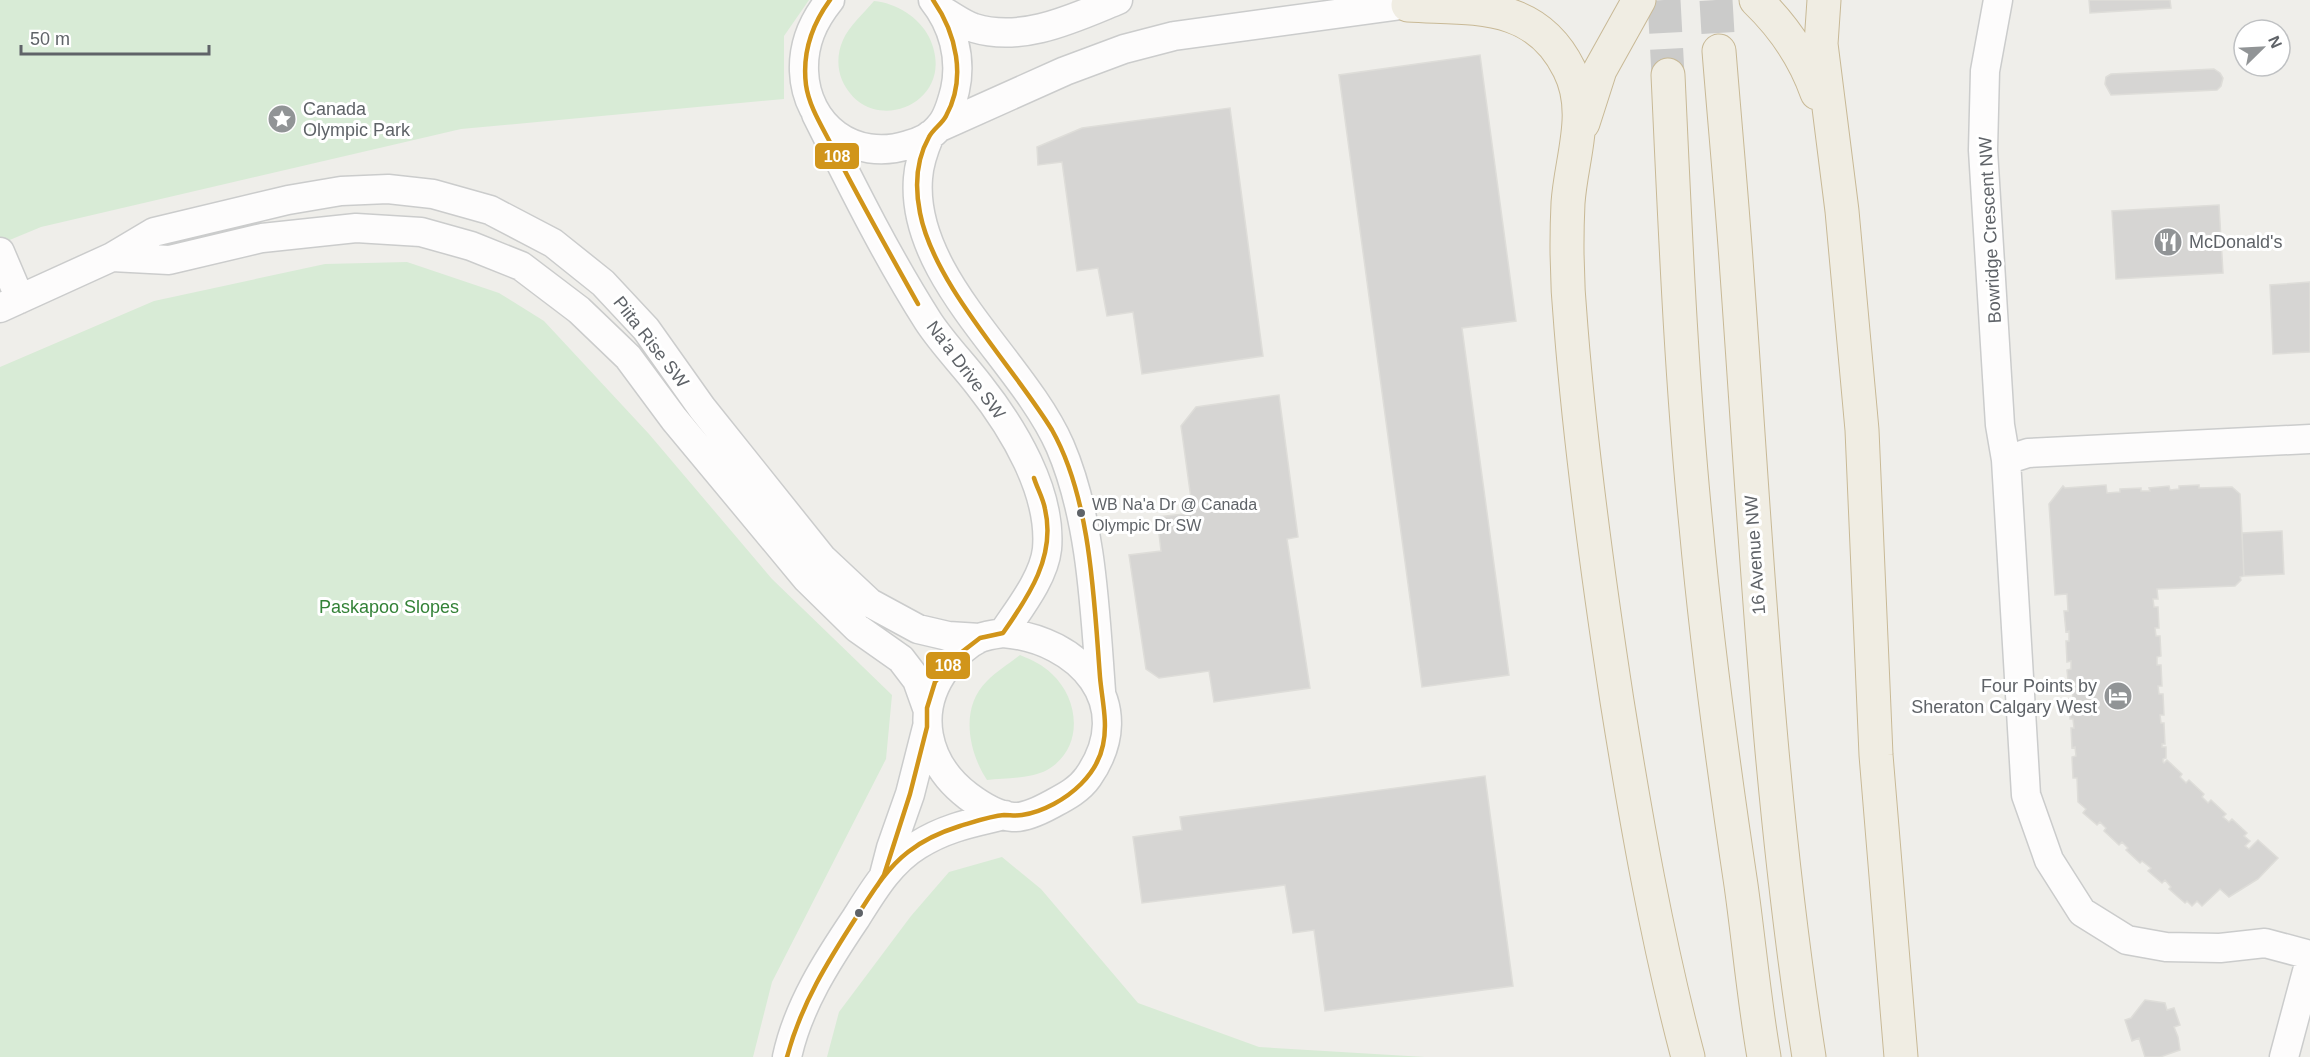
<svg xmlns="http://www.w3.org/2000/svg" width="2310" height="1057" font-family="Arial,sans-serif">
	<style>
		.green { fill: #d8ebd6 }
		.building { fill: #d6d5d3; stroke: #deddd9; stroke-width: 1.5 }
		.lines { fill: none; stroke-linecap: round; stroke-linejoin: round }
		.highway-tunnel { stroke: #cbcbca; stroke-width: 33; stroke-dasharray: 33 16; stroke-linecap: butt }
		.minor-casing { stroke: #cbcccc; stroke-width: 31 }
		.highway-casing { stroke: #c8b996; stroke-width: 35 }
		.minor { stroke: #fdfcfc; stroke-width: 28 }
		.highway { stroke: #f0ede3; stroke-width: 33 }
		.bus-1-casing { stroke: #fff; stroke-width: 9 }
		.bus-1 { stroke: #d1951a; stroke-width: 4.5 }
		.bus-dot { fill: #5f6368; stroke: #fff; stroke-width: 2 }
		.labels { text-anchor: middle; stroke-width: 6; stroke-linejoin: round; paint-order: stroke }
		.bus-label { font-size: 16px; fill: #5f6368; stroke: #fff; text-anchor: start }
		.poi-label { font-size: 18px; fill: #5f6368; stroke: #fff; text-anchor: start }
		.street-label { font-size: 18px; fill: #5f6368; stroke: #fff }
		.park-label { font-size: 18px; fill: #348238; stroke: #fff }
		.line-badge { stroke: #fff; stroke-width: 2 }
		.badge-label { font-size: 16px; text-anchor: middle; font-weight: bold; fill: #fff }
	</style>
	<rect width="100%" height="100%" fill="#efeeea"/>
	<path class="green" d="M0,0H809L784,36V99L461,129L41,227L0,244Z
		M874,1C896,3 919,17 929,37C961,103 869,141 842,80C837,68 837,53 843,40C849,26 864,13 874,1Z
		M407,262L499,293L544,321L649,434L772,579L892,695L886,759L772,982L753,1057H0V367L154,301L325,264Z
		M1020,655C1032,660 1043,665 1052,674C1080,700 1084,749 1047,770C1030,779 1006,778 987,780C969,753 959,708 987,681C997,671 1009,664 1020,655Z
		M1002,857L1041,889L1138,1003L1259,1047L1425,1057H827L839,1012L911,916L949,872Z"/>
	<path class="building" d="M2089,0H2170L2171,8L2090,13Z
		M1480,55L1516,321L1462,328L1509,675L1422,687L1339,75Z
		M2214,69L2220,73L2223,78L2221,86L2217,90L2111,95L2105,84L2106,77L2111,74Z
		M1230,108L1263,356L1142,374L1133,312L1107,316L1098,268L1077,271L1062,162L1038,165L1037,147L1082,128Z
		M2219,205L2223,273L2116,279L2112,211Z
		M2310,282V352L2273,354L2270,285Z
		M1279,395L1298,537L1287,539L1310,688L1214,702L1209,671L1159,678L1146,669L1129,555L1161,551L1157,517L1193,513L1181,426L1196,407Z
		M2106,485L2107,493L2120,492V489L2141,488V491H2150L2149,488L2169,486L2170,490L2179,489V486L2199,485V488L2232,487L2240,494L2244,576L2240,577L2241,580L2235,586L2157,589L2158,599H2153L2154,607H2158L2159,628H2155L2156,636H2160L2161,656L2157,657V665H2161L2162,686H2158L2159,694H2163L2164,715H2160L2161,723H2164L2165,744H2162V747H2166V758L2163,759V762L2164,763L2167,760L2182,774L2180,777L2186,783L2189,780L2204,794L2202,797L2208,803L2211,800L2226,814L2223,817L2229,822L2232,819L2247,833L2244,836L2250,841L2245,846L2249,849L2258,840L2278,858L2258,879L2229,897L2220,889L2202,906L2197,901L2192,906L2187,901L2185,903L2169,889L2171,887L2165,880L2162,883L2148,871L2151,868L2142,861L2140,863L2126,850L2128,848L2122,842L2119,845L2104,831L2106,828L2100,822L2097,825L2083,813L2086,809L2078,802L2077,778H2073L2072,757L2076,756L2075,747L2072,748L2071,728H2074L2073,719H2070L2069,699L2073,698L2072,690H2069L2067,670L2071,669V661L2067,662L2066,641H2069V631L2066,632L2064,611H2068L2067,594L2055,595L2049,504L2063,486L2065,488Z
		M2282,531L2284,574L2244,576L2242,533Z
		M1485,776L1513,986L1325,1011L1314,930L1293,933L1285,885L1142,903L1133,837L1182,830L1180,817Z
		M2145,1000L2165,1003L2167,1010L2174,1008L2180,1025L2174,1027L2178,1037L2180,1050L2160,1057H2145L2139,1038L2132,1041L2125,1020L2131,1018Z"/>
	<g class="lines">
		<path class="highway-tunnel" d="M1664,0L1668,75
			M1716,0L1719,51"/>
		<g class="minor-casing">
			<path id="minor" d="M830,0C813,21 803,43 804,71C806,126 854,162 908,145C919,142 932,136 939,127C948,118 952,102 955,90C962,58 953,25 933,0
				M1998,0L1985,71L1983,150L2000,425L2006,460L2026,795L2049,860L2082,912L2127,940L2166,947L2220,948L2265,943L2310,955
				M941,10C951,15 962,24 974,28C1023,43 1074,18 1118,0
				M816,114C851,184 886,255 928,321C943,344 963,364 979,385C1013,428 1052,492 1047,549C1044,578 1018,610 1003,633
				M940,127L1065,71L1124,49L1174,36L1431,1
				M930,135C924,149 919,163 918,178C910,277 1023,361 1060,446C1092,520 1095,612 1101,691
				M0,252L20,299
				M112,257L169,260L262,238L356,228L421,232L471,246L521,266L579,310L628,357L674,419L807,579L857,628L901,659L917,680L927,708
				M0,308L112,257L154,232L288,200L341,191L388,189L433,194L490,210L553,243L603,283L646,329L702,408L822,558L870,603L918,629L948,636L980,638
				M2006,460L2028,453L2310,439
				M1003,633C1079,639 1139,704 1088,777C1079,790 1065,797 1052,804C1041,810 1025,818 1013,817C997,816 980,805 968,796C925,763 914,711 946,668C954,657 967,644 980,638C987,635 996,634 1003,633Z
				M884,875L891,848L910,794L927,727
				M787,1057C798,1006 827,961 856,918C873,891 890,862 918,845C947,827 972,823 1005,815
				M2284,1057L2310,960"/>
		</g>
		<g class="highway-casing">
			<path id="highway" d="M1756,0C1784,27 1804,56 1817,93
				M1824,0L1821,44L1842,211L1862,430L1876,755L1901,1057
				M1408,5C1472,9 1535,0 1569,69C1591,112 1571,158 1568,203C1566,245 1567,287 1571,328C1581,453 1598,577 1617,701C1636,820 1657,940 1688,1057
				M1719,51C1725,126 1732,200 1737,274C1756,536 1768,797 1809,1057
				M1668,75C1675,225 1681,376 1696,526C1707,646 1723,765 1741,885C1749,942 1754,1000 1764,1057
				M1583,123L1600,70L1639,0"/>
		</g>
		<use href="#minor" class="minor"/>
		<use href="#highway" class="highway"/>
		<g class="bus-1-casing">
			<path id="bus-1" d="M830,0C811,26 802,53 806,85C809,107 823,128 833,148C860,201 889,252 918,304
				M877,886L884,875L910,794L927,727V708L935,682L954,658L980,638L1003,633C1029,596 1056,556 1045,509C1043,498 1037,488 1034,478
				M787,1057C801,1004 828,961 857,916C872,893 886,869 908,852C923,840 941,832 960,826C974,822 990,816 1004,815C1010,815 1016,816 1022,815C1043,812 1066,799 1081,784C1092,773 1100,760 1103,745C1108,723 1102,700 1100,677C1094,600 1091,499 1052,430C1013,366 934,285 920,213C915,188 916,160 929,137C933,129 942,124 946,116C967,78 956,33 933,0"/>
		</g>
		<use href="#bus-1" class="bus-1"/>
	</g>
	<defs>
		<g id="sight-disc" transform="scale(1.5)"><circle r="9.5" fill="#919496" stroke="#fff"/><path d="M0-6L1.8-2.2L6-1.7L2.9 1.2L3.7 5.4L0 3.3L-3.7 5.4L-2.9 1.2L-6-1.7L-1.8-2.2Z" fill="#fff"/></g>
		<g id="restaurant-disc" transform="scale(1.5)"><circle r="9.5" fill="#919496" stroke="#fff"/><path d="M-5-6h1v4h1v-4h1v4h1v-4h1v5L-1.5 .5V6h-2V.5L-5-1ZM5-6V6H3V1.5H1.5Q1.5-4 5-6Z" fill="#fff"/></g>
		<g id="hotel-disc" transform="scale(1.5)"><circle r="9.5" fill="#919496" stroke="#fff"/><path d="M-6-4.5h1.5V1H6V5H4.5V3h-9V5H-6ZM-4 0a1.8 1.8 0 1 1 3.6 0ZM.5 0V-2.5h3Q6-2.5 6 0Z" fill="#fff"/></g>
	</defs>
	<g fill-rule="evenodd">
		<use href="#sight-disc" x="282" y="119"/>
		<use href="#restaurant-disc" x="2168" y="242"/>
		<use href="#hotel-disc" x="2118" y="696"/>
	</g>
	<g class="bus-dot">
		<circle cx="1081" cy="513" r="5"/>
		<circle cx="859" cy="913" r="5"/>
	</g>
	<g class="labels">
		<g class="bus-label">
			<text x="1092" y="510">WB Na'a Dr @ Canada<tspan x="1092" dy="21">Olympic Dr SW</tspan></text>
		</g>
		<g class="poi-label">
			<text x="303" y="115">Canada<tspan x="303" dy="21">Olympic Park</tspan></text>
			<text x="2189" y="248">McDonald's</text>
			<text x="2097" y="692" text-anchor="end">Four Points by<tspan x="2097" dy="21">Sheraton Calgary West</tspan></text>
		</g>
		<g class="street-label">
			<text transform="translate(1990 230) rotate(-93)" y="6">Bowridge Crescent NW</text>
			<text transform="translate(651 342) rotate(52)" y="6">Piita Rise SW</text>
			<text transform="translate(966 370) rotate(53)" y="6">Na'a Drive SW</text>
			<text transform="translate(1755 555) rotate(-94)" y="6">16 Avenue NW</text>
		</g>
		<g class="park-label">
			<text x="389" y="613">Paskapoo Slopes</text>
		</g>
	</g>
	<g class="line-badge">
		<rect x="814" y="142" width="46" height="28" rx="6" fill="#d1951a"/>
		<rect x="925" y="651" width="46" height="29" rx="6" fill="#d1951a"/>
	</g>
	<g class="badge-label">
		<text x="837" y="162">108</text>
		<text x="948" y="671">108</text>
	</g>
	<g transform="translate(2262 48) rotate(66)"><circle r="28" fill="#ffffff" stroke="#bfc1c3" stroke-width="1.5"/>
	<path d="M0-4.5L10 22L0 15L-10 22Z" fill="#919496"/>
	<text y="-9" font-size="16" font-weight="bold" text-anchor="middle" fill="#5f6368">N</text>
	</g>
	<path d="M21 45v9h188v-9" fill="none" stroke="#5f6368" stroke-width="3"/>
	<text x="30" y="45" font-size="18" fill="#5f6368" stroke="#ffffff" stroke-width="4.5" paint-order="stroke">50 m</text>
</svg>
